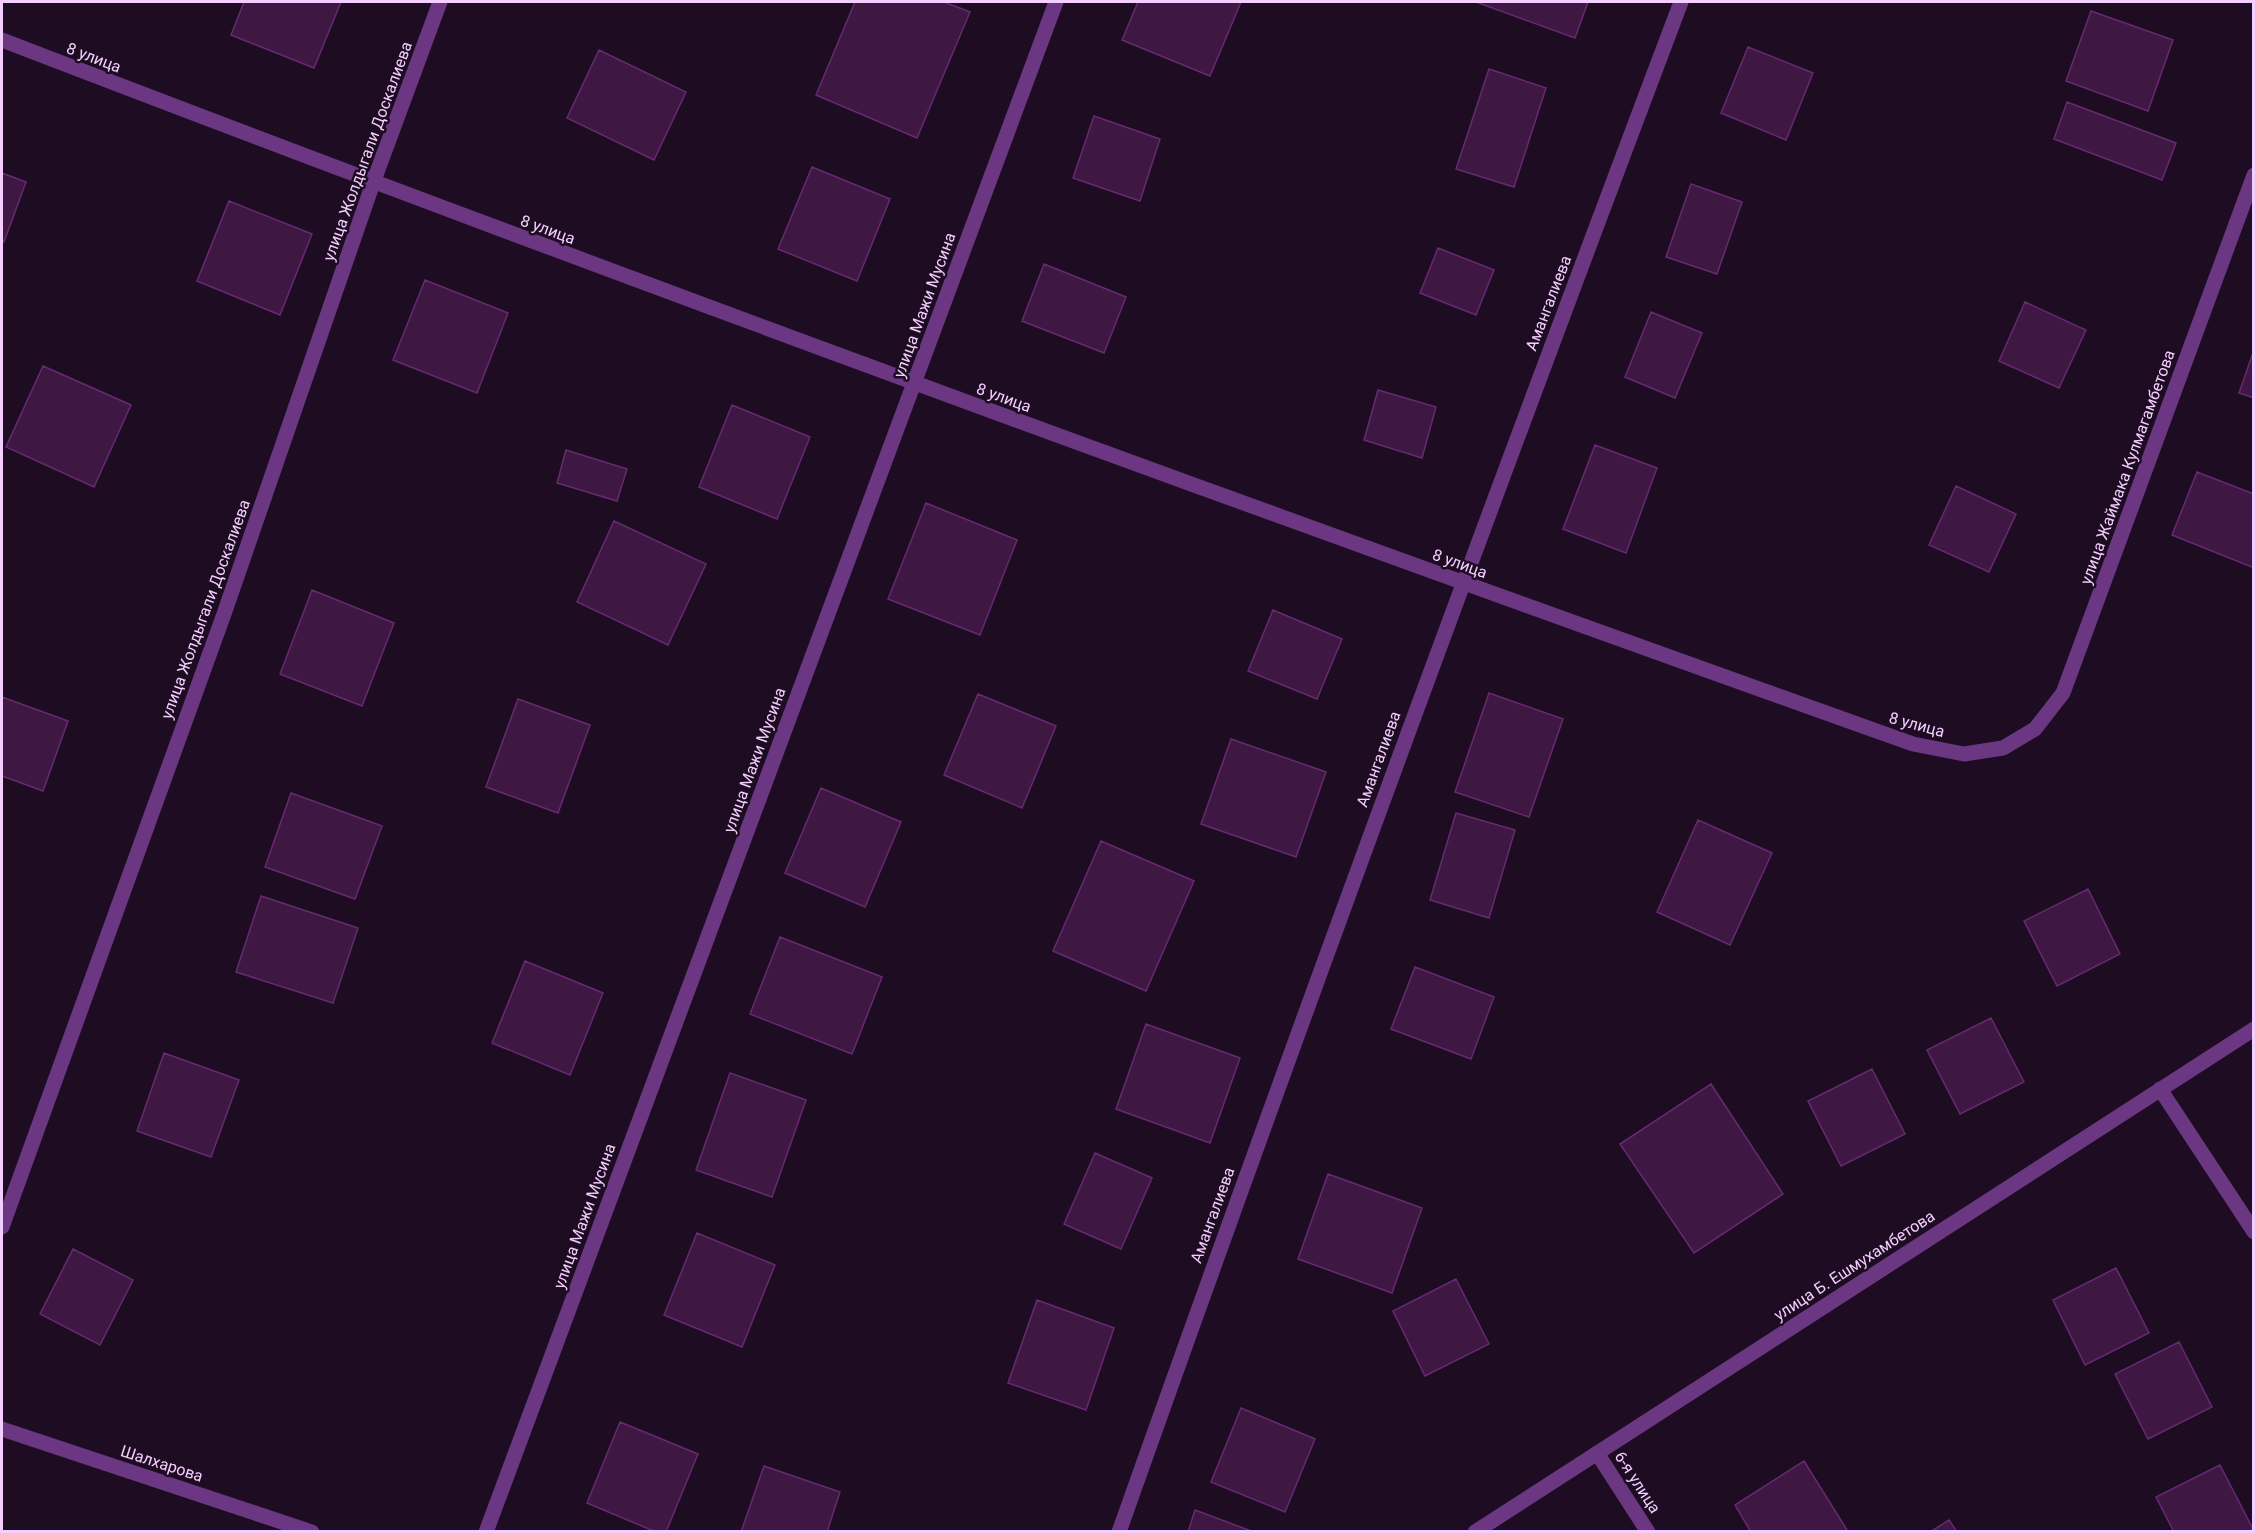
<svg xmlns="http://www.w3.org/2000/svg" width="2255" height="1533" font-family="Roboto,sans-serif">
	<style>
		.building { fill: #3e1843; stroke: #662a70; stroke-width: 1.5 }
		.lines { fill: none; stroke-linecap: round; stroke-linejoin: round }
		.minor { stroke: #6c3782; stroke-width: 15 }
		.labels { text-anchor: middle; stroke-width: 5; stroke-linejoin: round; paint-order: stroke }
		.street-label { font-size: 16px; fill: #f4ceff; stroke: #1e0d22 }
	</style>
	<rect width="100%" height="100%" fill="#1e0d22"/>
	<path class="building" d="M244,2H341L314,68L231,35Z
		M855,2H944L970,12L917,138L816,95Z
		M1138,2H1241L1210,76L1122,40Z
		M1476,2H1588L1575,38Z
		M2091,11L2173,40L2148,111L2066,81Z
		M1748,47L1813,73L1786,140L1721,113Z
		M599,50L686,92L654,160L567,118Z
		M1489,69L1546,88L1514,187L1456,169Z
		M2067,102L2176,143L2162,180L2054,139Z
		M1094,116L1160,139L1140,201L1073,178Z
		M812,167L890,199L857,281L778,249Z
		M2,173L26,182L4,242L2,241Z
		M1691,184L1742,202L1717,274L1666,257Z
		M229,201L312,234L280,315L197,281Z
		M1438,248L1494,270L1476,315L1420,293Z
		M1044,264L1126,297L1104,353L1022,321Z
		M425,280L508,313L477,393L393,360Z
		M2025,302L2086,330L2059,388L1999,361Z
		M1651,312L1702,333L1675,398L1625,377Z
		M2254,350V398L2239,393Z
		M43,366L131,405L94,487L6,447Z
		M1378,390L1436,407L1422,458L1364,440Z
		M732,405L810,437L777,519L699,487Z
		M1595,445L1657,468L1626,553L1563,529Z
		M566,450L627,469L617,501L557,483Z
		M2197,472L2254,494V568L2172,535Z
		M1956,486L2016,514L1989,572L1929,545Z
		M926,503L1017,540L980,635L888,599Z
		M614,521L706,564L668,645L577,602Z
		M312,590L394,623L362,706L280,674Z
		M1273,610L1342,639L1317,699L1248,671Z
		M1489,693L1563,719L1529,817L1455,792Z
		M978,694L1056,726L1022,808L944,775Z
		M2,697L68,721L43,791L2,776Z
		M518,699L590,725L558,813L486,787Z
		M1231,739L1326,772L1296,857L1201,824Z
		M821,788L901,822L865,907L785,873Z
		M291,793L382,826L355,899L265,867Z
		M1456,813L1515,830L1489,918L1430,900Z
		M1698,820L1772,853L1730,945L1657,912Z
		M1101,841L1194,881L1146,991L1053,951Z
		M2088,889L2120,954L2057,986L2024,921Z
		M261,896L358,928L333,1003L236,972Z
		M780,937L882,977L852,1054L750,1014Z
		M525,961L603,993L570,1075L492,1043Z
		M1415,967L1494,997L1471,1059L1391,1029Z
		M1991,1018L2024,1082L1960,1114L1927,1050Z
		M1146,1024L1240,1058L1210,1143L1116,1109Z
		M164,1053L239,1080L211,1157L137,1131Z
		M1872,1069L1905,1134L1841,1166L1808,1101Z
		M730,1073L806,1100L772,1197L696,1170Z
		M1711,1084L1783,1194L1694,1253L1620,1144Z
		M1095,1153L1152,1178L1121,1249L1064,1224Z
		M1328,1174L1422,1208L1392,1293L1298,1259Z
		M697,1233L775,1265L742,1347L664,1315Z
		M73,1249L133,1280L100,1345L40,1314Z
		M2116,1268L2149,1333L2085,1365L2053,1300Z
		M1456,1279L1489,1344L1425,1376L1393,1311Z
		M1037,1300L1114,1328L1086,1410L1008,1383Z
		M2179,1342L2212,1407L2148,1439L2115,1374Z
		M1241,1408L1315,1439L1285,1512L1211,1482Z
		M620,1422L698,1454L666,1532H656L587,1503Z
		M1804,1461L1847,1530L1844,1532H1751L1735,1505Z
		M2220,1465L2253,1529L2248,1532H2174L2156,1497Z
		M764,1466L840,1492L827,1532H741Z
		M1195,1510L1254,1532H1188Z
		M1949,1520L1957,1532H1930Z"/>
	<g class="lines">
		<path class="minor" d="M2,40C636,284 1274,516 1913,744L1964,754L2003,748L2035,729L2063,693L2254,175
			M2160,1089L2254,1232
			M2,1227L224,614L373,183L440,2
			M2,1429L312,1532
			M1597,1453L1648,1532
			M486,1532L1056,2
			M1119,1532C1301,1019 1489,510 1681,2
			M1475,1532L2254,1029"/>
	</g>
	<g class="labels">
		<g class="street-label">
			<text transform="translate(94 57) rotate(21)" y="6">8 улица</text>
			<text transform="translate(367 151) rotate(-70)" y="6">улица Жолдыгали Доскалиева</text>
			<text transform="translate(548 229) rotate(20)" y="6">8 улица</text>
			<text transform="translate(1548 303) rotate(-69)" y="6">Амангалиева</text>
			<text transform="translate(924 305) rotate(-70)" y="6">улица Мажи Мусина</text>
			<text transform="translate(1004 397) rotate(20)" y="6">8 улица</text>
			<text transform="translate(2127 467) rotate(-70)" y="6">улица Жаймака Кулмагамбетова</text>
			<text transform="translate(1460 563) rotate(20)" y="6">8 улица</text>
			<text transform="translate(205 609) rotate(-70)" y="6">улица Жолдыгали Доскалиева</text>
			<text transform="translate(1917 724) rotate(15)" y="6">8 улица</text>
			<text transform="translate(1378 759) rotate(-70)" y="6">Амангалиева</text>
			<text transform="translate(754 760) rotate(-70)" y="6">улица Мажи Мусина</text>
			<text transform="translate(1212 1215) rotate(-70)" y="6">Амангалиева</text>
			<text transform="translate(584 1216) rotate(-70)" y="6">улица Мажи Мусина</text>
			<text transform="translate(1854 1265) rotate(-33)" y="6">улица Б. Ешмухамбетова</text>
			<text transform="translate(162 1463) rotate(18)" y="6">Шалхарова</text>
			<text transform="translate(1638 1482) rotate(57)" y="6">6-я улица</text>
		</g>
	</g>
	<rect width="2255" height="1533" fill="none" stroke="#f4ceff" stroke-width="6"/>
</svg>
